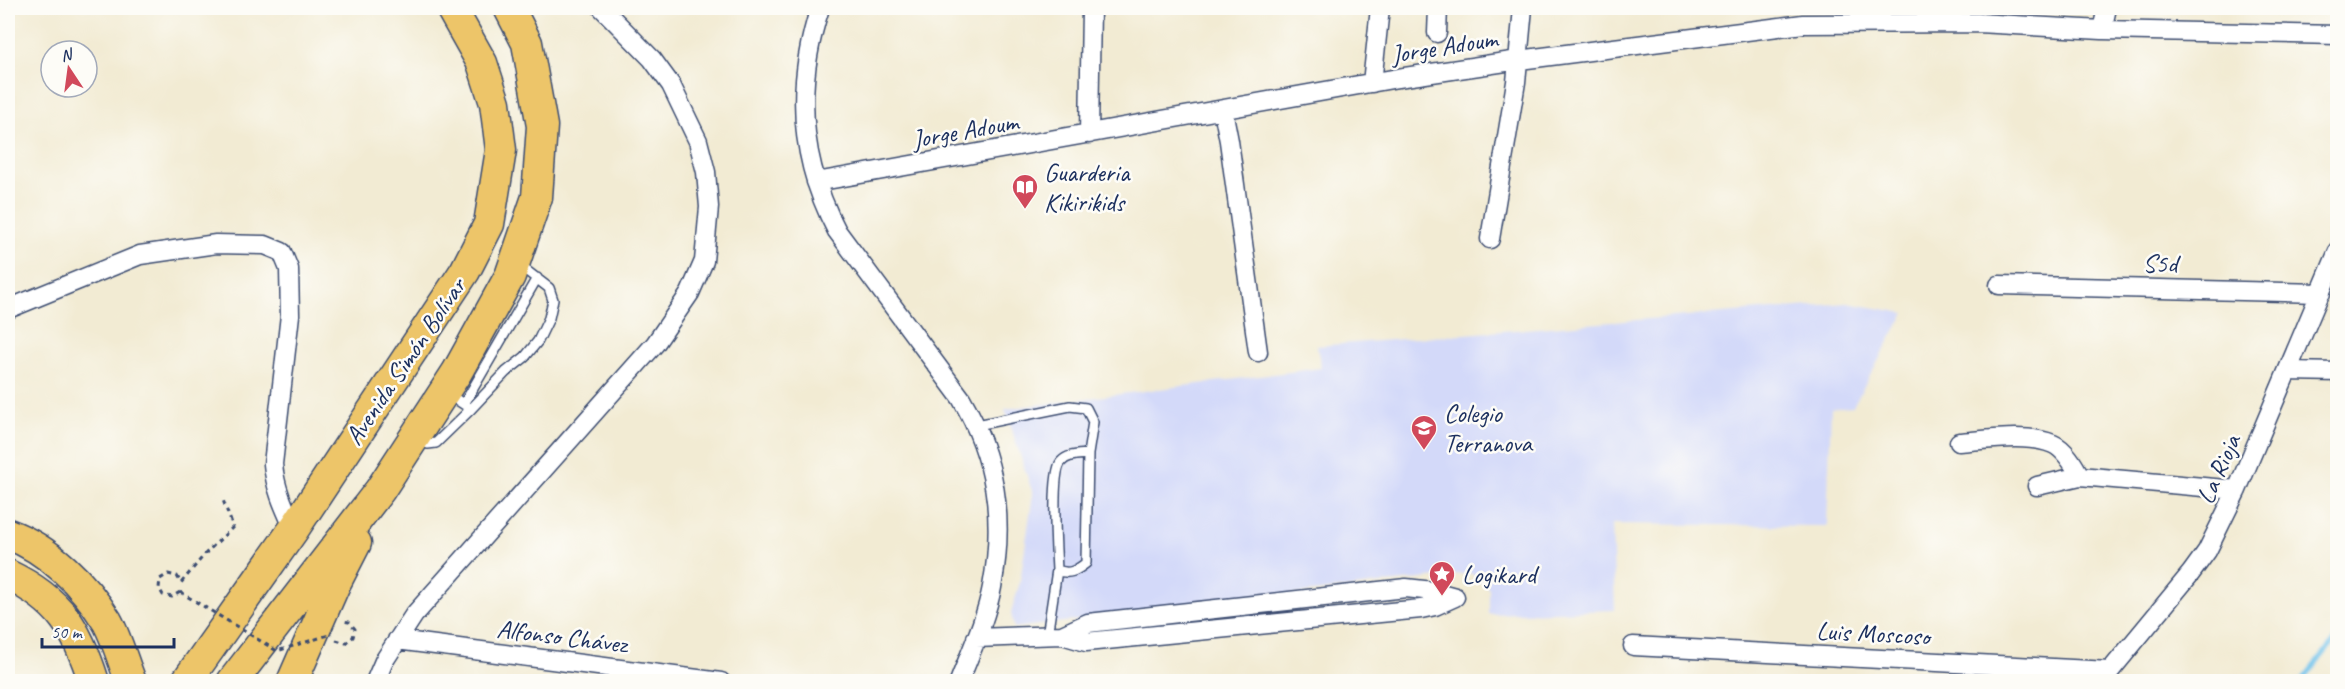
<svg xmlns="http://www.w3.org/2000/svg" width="2345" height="689" font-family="Caveat,sans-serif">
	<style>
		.built { fill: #d3d9f9 }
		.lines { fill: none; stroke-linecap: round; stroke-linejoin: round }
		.stream { stroke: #6ec2eb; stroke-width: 5 }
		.service-casing { stroke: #3b4b70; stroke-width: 12 }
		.minor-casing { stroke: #3b4b70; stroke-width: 21 }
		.trunk-casing { stroke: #3b4b70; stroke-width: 33 }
		.path { stroke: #3b4b70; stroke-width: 3; stroke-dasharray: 4.5 4.5; stroke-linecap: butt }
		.service { stroke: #fff; stroke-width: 9 }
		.minor { stroke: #fff; stroke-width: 18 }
		.trunk { stroke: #edc569; stroke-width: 30 }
		.path-bridge { stroke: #3b4b70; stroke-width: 3; stroke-dasharray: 4.5 4.5; stroke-linecap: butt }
		.labels { text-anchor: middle; stroke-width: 5; stroke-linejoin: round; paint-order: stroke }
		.street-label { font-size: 26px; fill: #1b2f5e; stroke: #fdfcf7 }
		.poi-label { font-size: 26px; fill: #1b2f5e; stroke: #fdfcf7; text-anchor: start }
	</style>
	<rect width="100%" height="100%" fill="#fdfcf7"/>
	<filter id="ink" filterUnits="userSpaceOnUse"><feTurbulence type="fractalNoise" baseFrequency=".0167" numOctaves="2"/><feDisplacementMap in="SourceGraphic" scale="12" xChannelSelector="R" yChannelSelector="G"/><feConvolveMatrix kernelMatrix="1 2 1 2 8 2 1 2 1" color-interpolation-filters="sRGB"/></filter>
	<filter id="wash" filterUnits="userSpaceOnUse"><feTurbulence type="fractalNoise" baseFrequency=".008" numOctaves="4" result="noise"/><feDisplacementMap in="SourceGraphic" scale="24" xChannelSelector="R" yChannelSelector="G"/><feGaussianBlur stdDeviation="1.35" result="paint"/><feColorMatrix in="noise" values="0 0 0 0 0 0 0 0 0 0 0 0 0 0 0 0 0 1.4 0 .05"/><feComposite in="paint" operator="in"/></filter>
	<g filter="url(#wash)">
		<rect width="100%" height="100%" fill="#f2ebd3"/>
		<path class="built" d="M1847,303L1905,313L1853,406L1831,408L1827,526L1612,524L1615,610L1489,614V589L1471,573L1014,628L1011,613L1020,582L1033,494L1005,409L1321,368L1317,346Z"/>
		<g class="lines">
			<path class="stream" d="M2301,682L2338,636"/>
		</g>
	</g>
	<g filter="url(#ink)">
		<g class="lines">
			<g class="service-casing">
				<path id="service" d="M448,394L471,409L506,372L525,357L538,341L549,318L553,300L549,288L519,265
					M464,404L537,278
					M977,425L1070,406L1086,408L1093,422L1088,454L1086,563C1076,571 1069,575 1057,570C1056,550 1051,474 1061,462C1068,454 1079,455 1088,454
					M416,440L428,444L436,443L471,409
					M1047,636L1057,570"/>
			</g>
			<g class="minor-casing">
				<path id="minor" d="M820,8C795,84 799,159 837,231L961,398C996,458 1005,518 992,587C986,619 971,651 959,682
					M2102,30L2107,8
					M1437,33L1438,8
					M1372,83L1380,8
					M1223,110L1229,141L1258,352
					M1089,134L1091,8
					M816,182L1398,78L1519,60L1803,24L1978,23L2102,30L2338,35
					M1490,239L1516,82L1523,8
					M1999,285L2321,293
					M8,309L140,255L216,244L265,245L282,252L289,269L290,315L273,464C275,488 284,507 294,529
					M2289,371L2338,372
					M1959,442C1986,440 2028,433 2053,444C2065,449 2074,465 2080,476
					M2037,486L2080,476L2237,490
					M1062,635L1088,623L1406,588L1433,591L1455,597
					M976,638L1062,635L1086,642L1421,609L1435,606L1455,597
					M397,640L721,682
					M1633,646L2110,671
					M375,682L384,661L414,615L655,344L690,293L704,261L709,207L706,172L698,141L671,85L652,59L602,8
					M2101,682L2191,573L2207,551L2237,490L2338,251"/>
			</g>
			<g class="trunk-casing">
				<path id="trunk" d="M8,534C49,549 84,584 107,621C117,639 123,662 131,682
					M8,575C60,600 77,628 94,682
					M186,682L294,529L465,271L489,224L501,150L495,103L482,63L451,8
					M232,682L380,490L457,372L510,276L537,197L542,126L527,43L509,8
					M292,682L335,584L356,543"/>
			</g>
			<path class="path" d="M180,592L172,597L163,595L159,588L160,579L168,574L177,576L181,583L205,554L233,527L223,500
				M336,640L346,643L353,637L355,629L349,622L343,621"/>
			<use href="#service" class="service"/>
			<use href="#minor" class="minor"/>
			<use href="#trunk" class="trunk"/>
			<path class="path-bridge" d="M180,592L277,651L332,634"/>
		</g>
	</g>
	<defs>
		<g id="library-pin" transform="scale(1.35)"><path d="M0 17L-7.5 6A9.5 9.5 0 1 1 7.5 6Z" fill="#d1495b" stroke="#fdfcf7"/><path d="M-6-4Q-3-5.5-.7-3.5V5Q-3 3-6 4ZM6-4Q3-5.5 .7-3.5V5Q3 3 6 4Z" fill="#fff"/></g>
		<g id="school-pin" transform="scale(1.35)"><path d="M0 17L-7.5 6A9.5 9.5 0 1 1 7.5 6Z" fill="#d1495b" stroke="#fdfcf7"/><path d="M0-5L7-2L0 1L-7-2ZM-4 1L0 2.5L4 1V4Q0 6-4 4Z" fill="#fff"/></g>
		<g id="sight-pin" transform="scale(1.35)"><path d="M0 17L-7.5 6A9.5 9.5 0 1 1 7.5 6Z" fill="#d1495b" stroke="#fdfcf7"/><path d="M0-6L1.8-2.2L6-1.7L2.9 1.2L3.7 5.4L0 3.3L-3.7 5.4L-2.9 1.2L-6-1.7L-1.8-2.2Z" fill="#fff"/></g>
	</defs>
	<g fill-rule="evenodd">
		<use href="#library-pin" x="1025" y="187"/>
		<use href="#school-pin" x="1424" y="428"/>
		<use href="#sight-pin" x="1442" y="574"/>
	</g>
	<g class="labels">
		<g class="street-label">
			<text transform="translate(1444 46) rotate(-9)" y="9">Jorge Adoum</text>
			<text transform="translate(965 130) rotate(-10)" y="9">Jorge Adoum</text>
			<text transform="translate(2160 263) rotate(1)" y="9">S5d</text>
			<text transform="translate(405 361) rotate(-56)" y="9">Avenida Simón Bolívar</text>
			<text transform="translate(2218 469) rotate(-66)" y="9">La Rioja</text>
			<text transform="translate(1873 633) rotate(3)" y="9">Luis Moscoso</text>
			<text transform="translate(562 636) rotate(7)" y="9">Alfonso Chávez</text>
		</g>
		<g class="poi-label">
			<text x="1044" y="181">Guarderia<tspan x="1044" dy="30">Kikirikids</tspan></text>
			<text x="1444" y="422">Colegio<tspan x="1444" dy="30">Terranova</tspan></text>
			<text x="1462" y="583">Logikard</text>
		</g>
	</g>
	<rect width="2345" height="689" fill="none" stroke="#fdfcf7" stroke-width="30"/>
	<g transform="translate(69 69) rotate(347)"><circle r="28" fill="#fdfcf7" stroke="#a3aaba" stroke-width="1.5"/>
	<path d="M0-4.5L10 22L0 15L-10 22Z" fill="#d1495b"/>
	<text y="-9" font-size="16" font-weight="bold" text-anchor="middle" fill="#1b2f5e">N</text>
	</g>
	<path d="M42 638v9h132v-9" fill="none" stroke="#1b2f5e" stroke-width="3"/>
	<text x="51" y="638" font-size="18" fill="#1b2f5e" stroke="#fdfcf7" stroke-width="4.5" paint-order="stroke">50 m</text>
</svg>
